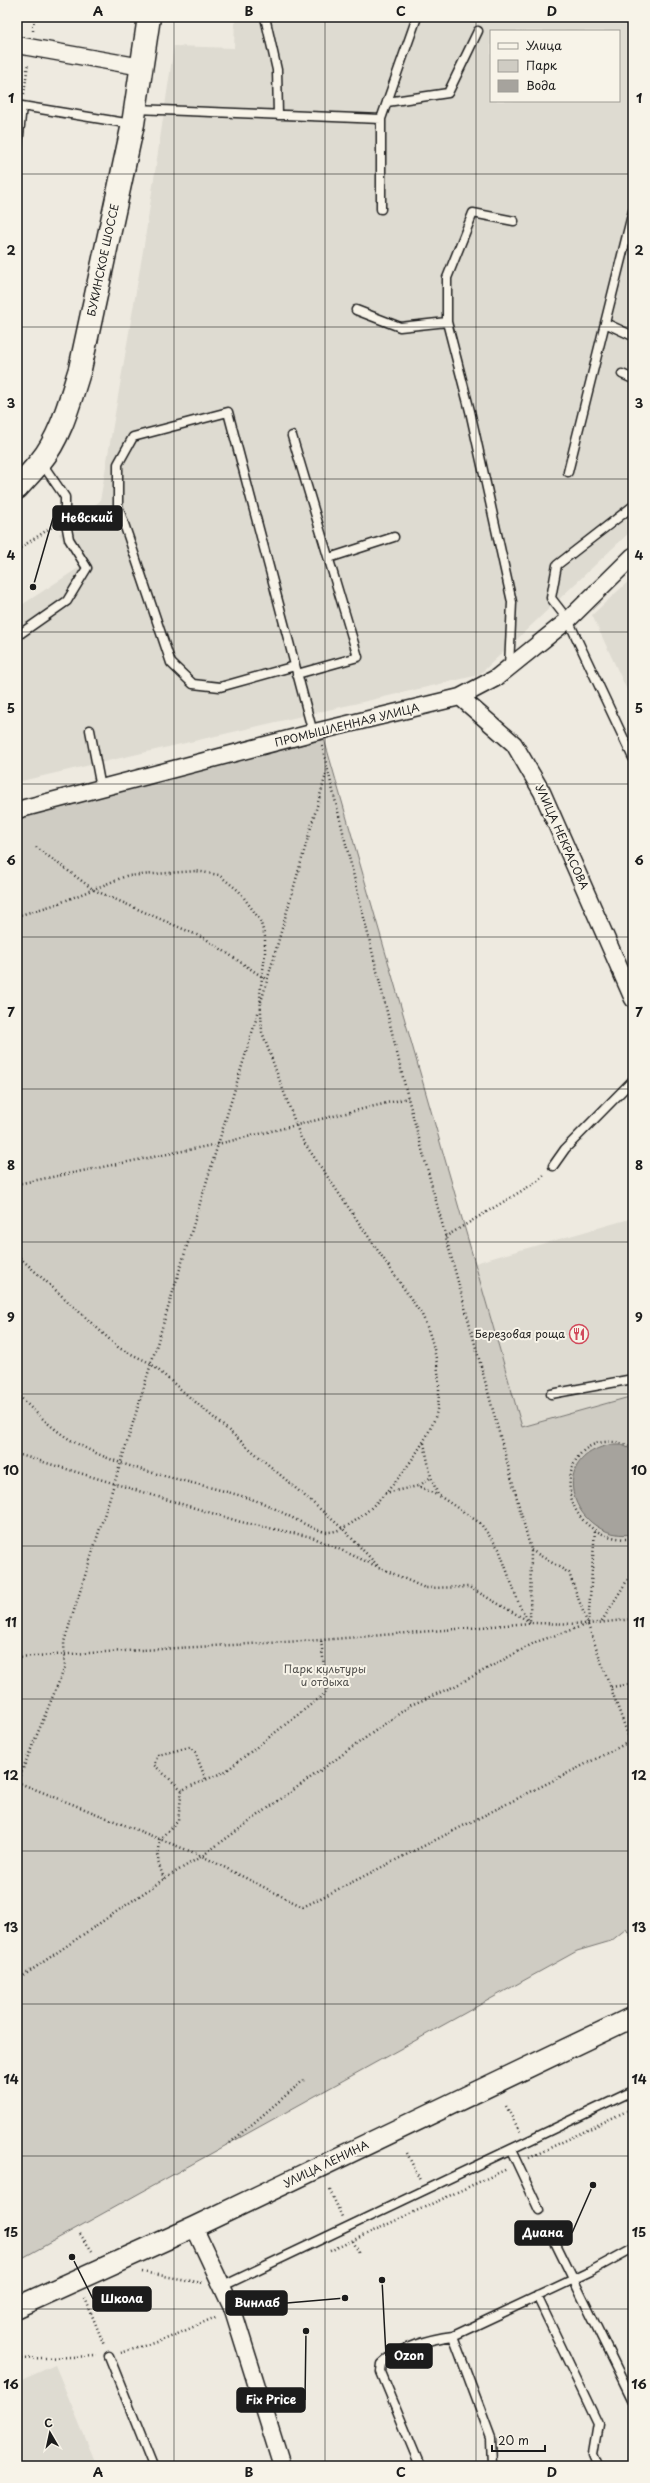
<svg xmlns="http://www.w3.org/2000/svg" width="650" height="2483" font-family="'Playpen Sans',sans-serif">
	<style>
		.built { fill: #dedbd1; fill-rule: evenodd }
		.green { fill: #cfccc3; stroke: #767470 }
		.water { fill: #a6a39d; stroke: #6f6d69 }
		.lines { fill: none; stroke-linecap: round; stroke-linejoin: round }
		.service-casing { stroke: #1c1c1c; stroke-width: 11 }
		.minor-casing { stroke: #1c1c1c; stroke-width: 19 }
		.tertiary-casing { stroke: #1c1c1c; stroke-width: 23 }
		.secondary-casing { stroke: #1c1c1c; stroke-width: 25 }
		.path { stroke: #1c1c1c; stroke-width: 2.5; stroke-dasharray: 1 3; stroke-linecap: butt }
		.service { stroke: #f7f3e8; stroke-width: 8 }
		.minor { stroke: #f7f3e8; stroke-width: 16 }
		.tertiary { stroke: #f7f3e8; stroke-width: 20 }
		.secondary { stroke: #f7f3e8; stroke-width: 22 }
		.grid { fill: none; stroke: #1c1c1c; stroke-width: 1; stroke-opacity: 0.55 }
		.labels { text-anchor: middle; stroke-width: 4; stroke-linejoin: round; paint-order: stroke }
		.street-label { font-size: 11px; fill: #1c1c1c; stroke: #f7f3e8 }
		.poi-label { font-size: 11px; fill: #1c1c1c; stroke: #f7f3e8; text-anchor: end }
		.park-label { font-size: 11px; fill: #52514e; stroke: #f7f3e8 }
		.leader { fill: none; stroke: #1c1c1c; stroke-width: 1.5 }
		.callout-dot { fill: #1c1c1c; stroke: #f7f3e8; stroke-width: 1.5 }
		.callout { fill: #1c1c1c; stroke: #1c1c1c; stroke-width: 1.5 }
		.callout-label { font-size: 12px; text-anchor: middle; font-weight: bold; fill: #fff }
		.neatline { fill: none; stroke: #1c1c1c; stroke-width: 1.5 }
		.grid-label { font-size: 13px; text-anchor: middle; font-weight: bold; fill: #1c1c1c }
	</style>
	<rect width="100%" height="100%" fill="#eeeae0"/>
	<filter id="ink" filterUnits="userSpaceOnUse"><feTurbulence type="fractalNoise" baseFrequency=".025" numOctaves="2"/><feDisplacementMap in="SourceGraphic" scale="8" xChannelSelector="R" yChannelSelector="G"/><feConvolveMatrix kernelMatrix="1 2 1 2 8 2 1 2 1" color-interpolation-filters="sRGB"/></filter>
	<g filter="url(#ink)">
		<path class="built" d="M235,17H633V529L479,675L17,782V608L80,567L59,534L100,501L144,245L174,46L234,48ZM491,31H619V101H491Z
			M633,577V703L592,615Z
			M633,1218V1396L522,1427L475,1263Z
			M55,2365L97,2466H17V2382Z"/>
		<path class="green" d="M324,739L522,1427L633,1396V1940L626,1929L611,1941L577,1951L17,2261V817Z"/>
		<path class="water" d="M609,1445H622L633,1450V1534C577,1543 542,1460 609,1445Z"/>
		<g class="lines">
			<g class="service-casing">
				<path id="service" d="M265,17L277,70L278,115
					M387,102L448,93L478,31
					M136,109L381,119
					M17,154L22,106L132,124
					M381,209V119L417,17
					M633,211L605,323L633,336
					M356,310L400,327L447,322L470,411L512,602L509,667
					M447,322V278L473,213L514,221
					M622,374L633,379
					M292,436L358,657L297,674
					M568,472L605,323
					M633,506L557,565L551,598L568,620L633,758
					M329,558L394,537
					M17,636L67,601L87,568L69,539L65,518V497L41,462
					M295,666L220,687L193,684L171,663L118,506V464L133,437L228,412L313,733
					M90,730L101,788
					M553,1166L565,1149L633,1080
					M551,1394L633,1379
					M511,2150L539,2210
					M555,2242L633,2401
					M221,2287L633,2091
					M537,2296L598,2424L593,2454L598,2466
					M453,2336L491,2438L492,2466
					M109,2356L153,2466
					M420,2466L381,2372L382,2364C399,2347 430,2339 453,2336L591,2271L633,2248"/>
			</g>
			<g class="minor-casing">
				<path id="minor" d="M17,45L142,67
					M460,697L514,744L542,792L633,999
					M17,810L319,731L460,697L496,678L568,620L633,556
					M194,2227L233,2310L282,2466"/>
			</g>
			<g class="tertiary-casing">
				<path id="tertiary" d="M17,2307L194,2227L633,2017"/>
			</g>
			<g class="secondary-casing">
				<path id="secondary" d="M17,488C25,479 33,471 40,462C61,437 70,400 80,369L133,124L149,17"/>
			</g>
			<path class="path" d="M33,31L34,17
				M24,94L28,63
				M17,550L55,525
				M322,746L408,1098L531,1550L530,1623
				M36,847L94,890L206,939L267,980
				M17,916L57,904L126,876L196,871L219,875L239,891L260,920L265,937V955L260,993L262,1032L296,1125L301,1138L422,1315C435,1342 444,1384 436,1414C428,1446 364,1532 328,1532C314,1532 277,1508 260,1502C200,1481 133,1475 76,1443C54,1431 35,1412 17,1394
				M261,1002L327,771
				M17,1184L218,1144L408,1098
				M445,1237L538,1181L544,1175
				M17,1255L119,1348L150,1363L342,1528L378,1566
				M424,1443L431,1477L438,1495L480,1523L499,1549L520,1607L529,1621
				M633,1447C553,1415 544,1542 633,1539
				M17,1454L241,1522L312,1537L425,1588L469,1587L530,1622
				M419,1486L431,1477
				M385,1493L418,1486L437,1495
				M531,1550L569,1573L633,1749
				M602,1621L633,1571
				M17,1657L321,1640L530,1623L588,1624L633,1619
				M611,1687L633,1684
				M17,1782L202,1856L303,1907L633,1740
				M17,1783L65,1667L64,1642L121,1462L259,1010
				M182,1790L154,1765L158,1755L190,1747L195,1752L206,1780
				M164,1879L158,1862L160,1839L178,1820L182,1790L226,1771L327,1692L321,1640
				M17,1980L164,1879L202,1856L411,1705L455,1686L536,1642L588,1624L595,1530
				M506,2106L520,2132
				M230,2143L305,2079
				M407,2153L420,2180
				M529,2158L633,2108
				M330,2190L342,2217
				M80,2234L92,2251
				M353,2241L360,2255
				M330,2251L507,2169
				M142,2272L203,2283
				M85,2298L104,2345
				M121,2353L166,2339L218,2316
				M17,2359L97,2356"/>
			<use href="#service" class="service"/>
			<use href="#minor" class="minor"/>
			<use href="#tertiary" class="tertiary"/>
			<use href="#secondary" class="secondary"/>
		</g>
	</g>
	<path class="grid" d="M174,17V2466M325,17V2466M476,17V2466M17,174H633M17,327H633M17,479H633M17,632H633M17,784H633M17,937H633M17,1089H633M17,1242H633M17,1394H633M17,1546H633M17,1699H633M17,1851H633M17,2004H633M17,2156H633M17,2309H633"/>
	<defs>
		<g id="restaurant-ring" transform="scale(1)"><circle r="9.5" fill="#f7f3e8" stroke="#d1495b" stroke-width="1.5"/><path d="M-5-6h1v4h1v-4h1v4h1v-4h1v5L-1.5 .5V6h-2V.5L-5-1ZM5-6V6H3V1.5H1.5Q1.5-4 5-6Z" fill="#d1495b"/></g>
	</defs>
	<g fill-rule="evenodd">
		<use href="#restaurant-ring" x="579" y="1334"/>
	</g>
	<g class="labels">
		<g class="street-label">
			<text transform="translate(103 260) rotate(-78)" y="4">БУКИНСКОЕ ШОССЕ</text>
			<text transform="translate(347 725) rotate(-14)" y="4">ПРОМЫШЛЕННАЯ УЛИЦА</text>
			<text transform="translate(562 837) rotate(66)" y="4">УЛИЦА НЕКРАСОВА</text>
			<text transform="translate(326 2164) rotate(-26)" y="4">УЛИЦА ЛЕНИНА</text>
		</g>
		<g class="poi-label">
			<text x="565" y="1338">Березовая роща</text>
		</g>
		<g class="park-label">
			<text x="325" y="1673">Парк культуры<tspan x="325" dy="13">и отдыха</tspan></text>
		</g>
	</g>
	<path class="leader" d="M33 587L53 518M593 2185L572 2233M72 2257L93 2299M345 2298L287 2303M382 2280L386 2356M306 2331L305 2400"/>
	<g class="callout-dot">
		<circle cx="33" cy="587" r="4"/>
		<circle cx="593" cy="2185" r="4"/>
		<circle cx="72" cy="2257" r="4"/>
		<circle cx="345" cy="2298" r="4"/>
		<circle cx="382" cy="2280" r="4"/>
		<circle cx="306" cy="2331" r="4"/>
	</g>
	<g class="callout">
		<rect x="53" y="506" width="69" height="24" rx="4"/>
		<rect x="515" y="2221" width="57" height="24" rx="4"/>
		<rect x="93" y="2287" width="58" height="24" rx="4"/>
		<rect x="226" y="2291" width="61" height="24" rx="4"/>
		<rect x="386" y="2344" width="46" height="24" rx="4"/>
		<rect x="237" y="2388" width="68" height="24" rx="4"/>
	</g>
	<g class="callout-label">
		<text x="87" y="522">Невский</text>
		<text x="543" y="2237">Диана</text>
		<text x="122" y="2303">Школа</text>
		<text x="257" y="2307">Винлаб</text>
		<text x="409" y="2360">Ozon</text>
		<text x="271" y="2404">Fix Price</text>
	</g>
	<rect width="650" height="2483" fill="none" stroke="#f7f3e8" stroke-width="44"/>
	<rect x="490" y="30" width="130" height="72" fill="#f7f3e8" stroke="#9f9d96"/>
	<rect x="498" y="43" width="20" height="6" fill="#f7f3e8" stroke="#9f9d96"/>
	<text x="526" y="50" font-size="12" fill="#1c1c1c">Улица</text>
	<rect x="498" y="60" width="20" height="12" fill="#cfccc3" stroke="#9f9d96"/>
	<text x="526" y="70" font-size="12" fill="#1c1c1c">Парк</text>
	<rect x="498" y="80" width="20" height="12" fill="#a6a39d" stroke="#9f9d96"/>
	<text x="526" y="90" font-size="12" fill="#1c1c1c">Вода</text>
	<g transform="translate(50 2433) rotate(351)" stroke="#f7f3e8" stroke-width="3" paint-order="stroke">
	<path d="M0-3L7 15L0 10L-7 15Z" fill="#1c1c1c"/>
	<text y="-6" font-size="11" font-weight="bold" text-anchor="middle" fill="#1c1c1c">С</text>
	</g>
	<path d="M492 2445v6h53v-6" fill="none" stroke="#1c1c1c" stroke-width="2"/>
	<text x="498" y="2445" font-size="12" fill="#1c1c1c" stroke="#f7f3e8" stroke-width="3" paint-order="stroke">20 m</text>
	<rect x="22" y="22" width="606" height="2439" class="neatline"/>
	<g class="grid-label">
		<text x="98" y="16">A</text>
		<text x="249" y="16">B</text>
		<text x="401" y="16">C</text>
		<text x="552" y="16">D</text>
		<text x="11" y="103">1</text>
		<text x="639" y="103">1</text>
		<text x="11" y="255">2</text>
		<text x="639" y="255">2</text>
		<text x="11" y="408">3</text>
		<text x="639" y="408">3</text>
		<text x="11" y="560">4</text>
		<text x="639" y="560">4</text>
		<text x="11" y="713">5</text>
		<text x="639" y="713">5</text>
		<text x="11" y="865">6</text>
		<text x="639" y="865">6</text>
		<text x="11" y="1017">7</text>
		<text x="639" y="1017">7</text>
		<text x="11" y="1170">8</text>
		<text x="639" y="1170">8</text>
		<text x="11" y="1322">9</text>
		<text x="639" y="1322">9</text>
		<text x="11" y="1475">10</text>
		<text x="639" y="1475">10</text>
		<text x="11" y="1627">11</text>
		<text x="639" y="1627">11</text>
		<text x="11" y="1780">12</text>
		<text x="639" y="1780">12</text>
		<text x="11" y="1932">13</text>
		<text x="639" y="1932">13</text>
		<text x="11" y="2084">14</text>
		<text x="639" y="2084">14</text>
		<text x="11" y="2237">15</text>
		<text x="639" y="2237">15</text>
		<text x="11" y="2389">16</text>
		<text x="639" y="2389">16</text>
		<text x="98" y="2477">A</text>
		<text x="249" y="2477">B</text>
		<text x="401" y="2477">C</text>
		<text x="552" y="2477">D</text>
	</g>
</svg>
